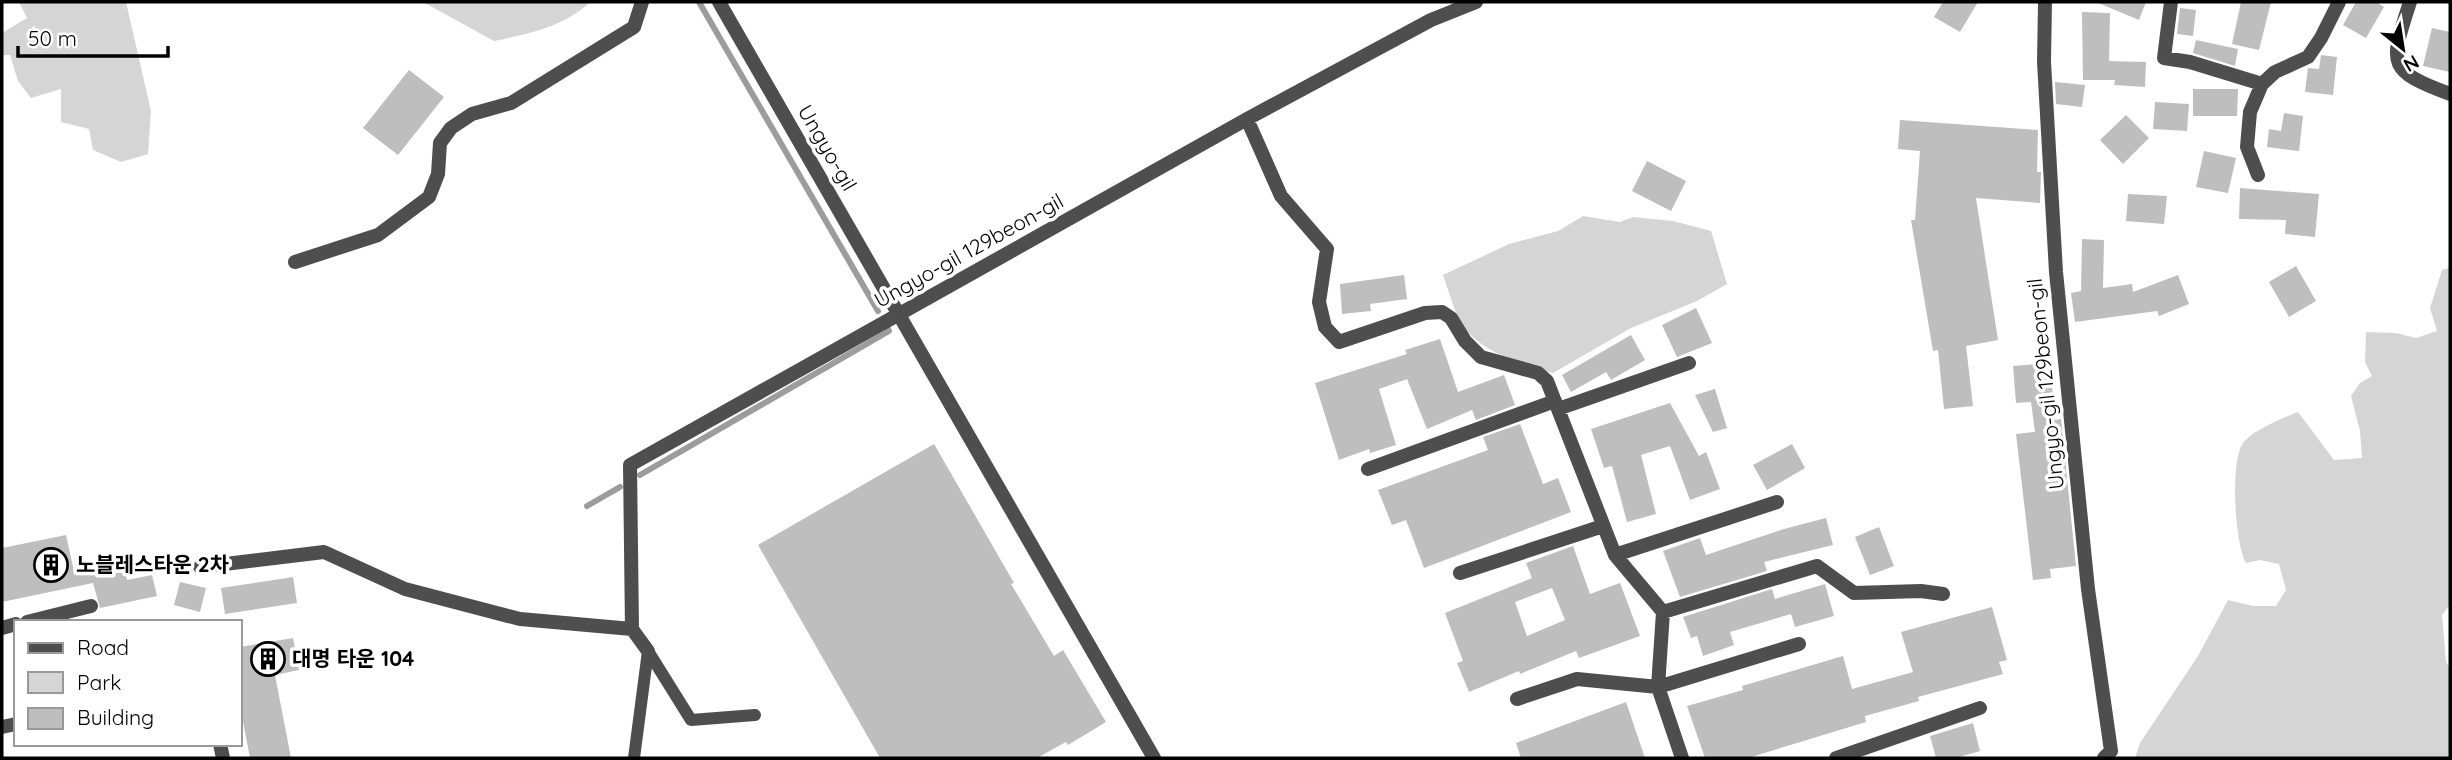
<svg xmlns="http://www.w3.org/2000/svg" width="2452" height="760" font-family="Quicksand,'Noto Sans KR',sans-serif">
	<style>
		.green { fill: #d5d5d5 }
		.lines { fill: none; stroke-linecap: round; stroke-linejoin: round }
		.stream { stroke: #9c9c9c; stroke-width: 6 }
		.building { fill: #bebebe; fill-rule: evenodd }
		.lane { stroke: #4e4e4e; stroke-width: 12 }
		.street { stroke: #4e4e4e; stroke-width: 14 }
		.labels { text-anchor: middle; stroke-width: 7; stroke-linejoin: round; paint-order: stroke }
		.street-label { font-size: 21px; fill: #000; stroke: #fff }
		.poi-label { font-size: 21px; font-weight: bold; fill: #000; stroke: #fff; text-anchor: start }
	</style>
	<rect width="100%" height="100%" fill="#fff"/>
	<path class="green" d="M19,2H126L151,111L148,154L121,162L93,150L89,129L61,122V89L31,98L18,81L10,55H2V33L27,18Z
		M423,2H590C564,27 528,34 494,41Z
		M1583,216L1620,222L1633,217L1673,221L1711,231L1727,284L1697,301L1631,328L1553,373C1524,366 1481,352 1463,326C1454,312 1449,291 1443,275L1509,244L1558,231Z
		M2450,268V605L2442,615L2446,662L2450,668V758H2135L2140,743L2198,656L2228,600L2253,606H2276L2286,590L2279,564L2260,560L2246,563C2235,544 2230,464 2242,445C2250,431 2283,418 2298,412L2334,460L2362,458L2360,431L2351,396L2360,383L2372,376L2365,362L2366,332L2396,333L2416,338L2437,331L2430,308L2442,270Z"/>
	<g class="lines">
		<path class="stream" d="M699,2L878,311
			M640,475L889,331L887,327
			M587,506L620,487"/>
	</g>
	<path class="building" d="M1943,2H1978L1960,32L1934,17Z
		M2096,2H2146L2139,20Z
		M2241,2H2271L2259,50L2232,44Z
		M2356,2H2376L2384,7L2366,38L2343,25Z
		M2180,8L2196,10L2193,36L2177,34Z
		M2082,12L2110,13L2109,61L2146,62L2145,87L2114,85L2115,80H2083Z
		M2432,28L2450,32V72L2423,66Z
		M2196,40L2238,49L2235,66L2193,53Z
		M2321,55L2337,57L2333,95L2305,92L2308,68L2319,69Z
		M409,70L444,97L398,155L363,128Z
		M2055,82L2085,85L2082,107L2056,104Z
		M2193,89H2238L2237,116H2193Z
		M2155,102L2189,104L2187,131L2153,129Z
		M2284,113L2303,116L2299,151L2267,147L2269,129L2281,131Z
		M2126,115L2149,138L2123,164L2100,140Z
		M1900,120L2038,130L2037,172H2041L2040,203L1976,198L1998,340L1966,346L1973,406L1944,409L1938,350L1933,351L1911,220H1915L1920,151L1898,149Z
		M2204,151L2236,158L2228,193L2196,187Z
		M1647,161L1686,181L1671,211L1632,191Z
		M2240,188L2319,194L2315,237L2285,234L2286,220L2239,219Z
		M2128,194L2167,196L2164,224L2126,221Z
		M2082,239L2104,240L2103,288L2132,284L2133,292L2178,275L2189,304L2159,316L2157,311L2075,322L2071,293L2081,291Z
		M2296,266L2316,301L2289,317L2269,282Z
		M1404,275L1407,299L1370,304L1371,311L1342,314L1340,284Z
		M1696,308L1712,343L1677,357L1662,325Z
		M1631,335L1645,360L1611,380L1606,372L1571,392L1562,375Z
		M1440,339L1458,392L1504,375L1515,405L1476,420L1472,410L1427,429L1407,379L1379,389L1396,445L1370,453L1369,449L1339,460L1315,383L1407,354L1405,350Z
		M2050,363L2055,420L2061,419L2076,566L2050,569L2051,578L2033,580L2016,434L2035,432L2031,402L2016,403L2013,366Z
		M1715,389L1727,428L1713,432L1695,395Z
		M1670,403L1699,456L1706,452L1720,489L1690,500L1670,446L1641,455L1656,514L1627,522L1612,466L1604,468L1591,429Z
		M1520,424L1543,484L1558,478L1571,512L1424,568L1406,520L1392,525L1378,490L1488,450L1483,437Z
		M934,444L1014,583L1011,584L1054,656L1063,650L1106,722L1068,745L1066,742L1037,758H880L758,545Z
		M1792,444L1805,468L1767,490L1753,465Z
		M1826,518L1833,545L1764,562L1767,571L1680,597L1663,551L1700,538L1706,555L1784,529Z
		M1879,527L1894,566L1870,575L1855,537Z
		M66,535L74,571L123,560L127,580L152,575L157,596L100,608L93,583L2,602V548Z
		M1573,546L1590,594L1620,583L1640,636L1579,658L1576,651L1520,674L1519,671L1469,692L1457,663L1463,661L1445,613L1532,578L1526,563ZM1552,588L1565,620L1527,636L1515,602Z
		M293,577L297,603L225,614L221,588Z
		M180,582L206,588L200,612L174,605Z
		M1825,584L1834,616L1795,627L1791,614L1730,632L1734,645L1703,656L1697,636L1691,638L1683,617L1772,589L1775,599Z
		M1992,607L2007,660L1999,662L2003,674L1918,697L1919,701L1865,716L1866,722L1748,758H1705L1687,706L1743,690L1742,686L1843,656L1852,689L1913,672L1901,632Z
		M293,638L299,670L275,675L291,758H250L240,706V647Z
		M1626,702L1645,758H1521L1516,743Z
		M1973,723L1980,751L1956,758H1936L1930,736Z"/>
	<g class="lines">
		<path class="lane" d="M648,651L691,720L755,715
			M634,758L648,651"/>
		<path class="street" d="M719,2L1154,758
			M2045,2L2044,62L2056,272L2088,589L2111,751L2104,758
			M2171,2L2164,58L2190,62L2262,84
			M2410,2C2391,62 2384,70 2450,94
			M1247,119L1281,196L1327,249L1319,302L1325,327L1339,342L1425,313L1442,312L1451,318L1465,341L1481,357L1538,373L1547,381L1615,555L1663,612L1658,687L1682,758
			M2258,175L2247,147L2250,112L2262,84L2275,72L2308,57L2321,38L2339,2
			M295,262L378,235L429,197L438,174L440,143L451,128L472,114L511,103L634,27L642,2
			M1558,409L1689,363
			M1368,469L1555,401
			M1615,555L1777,502
			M200,567L324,552L405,589L520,619L632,629
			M1460,573L1603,526
			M1663,612L1817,566L1854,593L1921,591L1943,594
			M27,622L91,606
			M2,628L16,624
			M648,651L632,629L630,465L1247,119L1431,20L1476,2
			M1517,699L1577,679L1658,687L1799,644
			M2,727L16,724
			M220,744L223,758
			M1836,758L1980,708"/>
	</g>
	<defs>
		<g id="building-ring" transform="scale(1.75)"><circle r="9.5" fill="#fff" stroke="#000" stroke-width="1.5"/><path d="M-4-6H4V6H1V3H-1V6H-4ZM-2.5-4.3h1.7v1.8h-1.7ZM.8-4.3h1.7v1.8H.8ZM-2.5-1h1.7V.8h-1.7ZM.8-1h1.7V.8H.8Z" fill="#000"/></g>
	</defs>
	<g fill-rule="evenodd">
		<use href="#building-ring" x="51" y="565"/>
		<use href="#building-ring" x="268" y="659"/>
	</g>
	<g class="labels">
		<g class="street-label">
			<text transform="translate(827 148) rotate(60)" y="7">Ungyo-gil</text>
			<text transform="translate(969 251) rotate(-29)" y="7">Ungyo-gil 129beon-gil</text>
			<text transform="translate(2046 384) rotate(-96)" y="7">Ungyo-gil 129beon-gil</text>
		</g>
		<g class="poi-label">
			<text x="76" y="572">노블레스타운 2차</text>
			<text x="292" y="666">대명 타운 104</text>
		</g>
	</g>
	<rect width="2452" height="760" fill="none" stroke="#000000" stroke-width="7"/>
	<rect x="14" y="620" width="228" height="126" fill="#ffffff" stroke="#999999" stroke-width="2"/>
	<rect x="28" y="643" width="35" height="10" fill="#4e4e4e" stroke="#999999" stroke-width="2"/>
	<text x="77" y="655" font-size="21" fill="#000000">Road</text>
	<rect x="28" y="672" width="35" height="21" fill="#d5d5d5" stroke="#999999" stroke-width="2"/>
	<text x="77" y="690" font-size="21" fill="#000000">Park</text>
	<rect x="28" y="708" width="35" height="21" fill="#bebebe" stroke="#999999" stroke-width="2"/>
	<text x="77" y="725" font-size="21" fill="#000000">Building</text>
	<g transform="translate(2403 49) rotate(150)" stroke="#ffffff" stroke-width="5" paint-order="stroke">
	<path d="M0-5L12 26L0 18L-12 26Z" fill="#000000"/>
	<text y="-10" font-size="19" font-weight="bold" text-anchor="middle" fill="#000000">N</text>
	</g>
	<path d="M18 46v10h150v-10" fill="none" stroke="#000000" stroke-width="3.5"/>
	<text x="28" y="46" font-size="21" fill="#000000" stroke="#ffffff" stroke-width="5" paint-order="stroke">50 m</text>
</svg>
